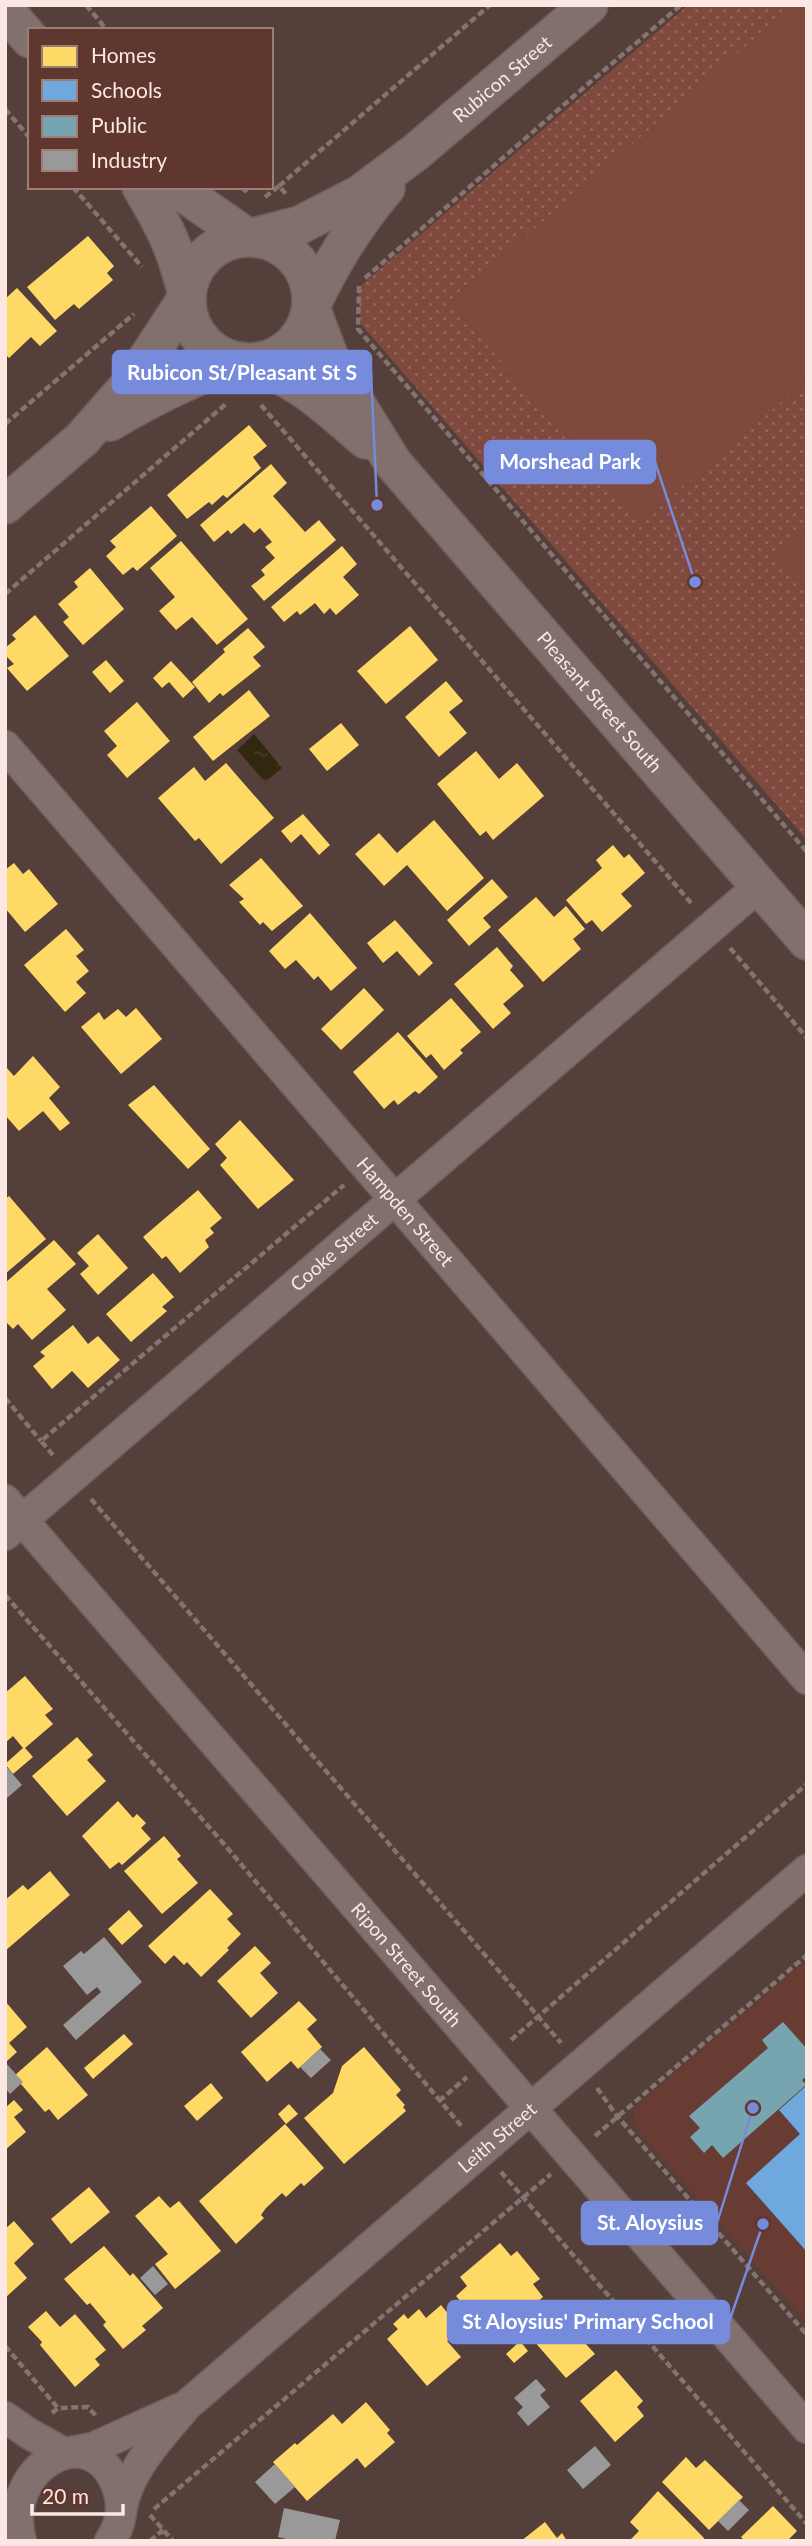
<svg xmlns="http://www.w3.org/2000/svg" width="812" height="2546" font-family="Lato,sans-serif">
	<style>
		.built { fill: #683c33 }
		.green { fill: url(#green-dots) }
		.pitch { fill: #80493e }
		.water { fill: url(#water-ripples) }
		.homes { fill: #ffd966 }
		.schools { fill: #6fa8dc }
		.public { fill: #76a5af }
		.industry { fill: #999 }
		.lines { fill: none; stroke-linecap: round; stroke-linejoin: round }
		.minor-casing { stroke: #6f5d59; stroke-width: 33 }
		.tertiary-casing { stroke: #6f5d59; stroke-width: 40 }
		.path { stroke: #837470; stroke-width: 4.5; stroke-dasharray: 7 3.5; stroke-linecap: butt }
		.minor { stroke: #81706d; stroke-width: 30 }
		.tertiary { stroke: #81706d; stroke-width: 37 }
		.labels { text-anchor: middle; stroke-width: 7; stroke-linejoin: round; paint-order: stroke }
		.street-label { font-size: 19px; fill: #fce7e2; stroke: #60372f }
		.leader { fill: none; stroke: #768bdc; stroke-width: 2.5 }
		.callout-dot { fill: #768bdc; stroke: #60372f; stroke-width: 2.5 }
		.callout { fill: #768bdc; stroke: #768bdc; stroke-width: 2.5 }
		.callout-label { font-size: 21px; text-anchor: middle; font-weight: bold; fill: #fff }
	</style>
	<defs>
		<pattern id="green-dots" width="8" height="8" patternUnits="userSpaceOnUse" patternTransform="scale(1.75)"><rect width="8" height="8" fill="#80493e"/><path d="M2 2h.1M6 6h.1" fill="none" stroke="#93635a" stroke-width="1.8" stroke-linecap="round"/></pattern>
		<pattern id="water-ripples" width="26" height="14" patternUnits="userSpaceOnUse" patternTransform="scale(1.75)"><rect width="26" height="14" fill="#32280f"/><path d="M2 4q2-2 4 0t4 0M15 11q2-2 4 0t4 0" fill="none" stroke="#463d26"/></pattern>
	</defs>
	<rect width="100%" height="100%" fill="#553f3a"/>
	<path class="built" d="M807,1959V2323L633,2125L634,2108Z"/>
	<path class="green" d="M688,5H807V840L361,324L358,288Z"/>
	<path class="pitch" d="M793,5H807V380L641,522L450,302Z
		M807,529V589L777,555Z"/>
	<path class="water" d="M254,734L282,768L265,782L237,750Z"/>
	<path class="homes" d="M88,236L114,266L107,273L113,280L79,309L74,304L55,320L27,287Z
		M17,288L57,331L40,346L31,337L9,358L5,354V299Z
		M249,425L267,446L253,457L261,468L227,498L223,495L212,505L209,502L187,519L167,495Z
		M271,464L287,483L273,496L305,532L319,520L336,540L264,601L251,586L265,575L261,570L275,558L265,547L272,542L260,528L254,533L244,523L231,534L228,530L214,542L200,525Z
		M151,506L177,536L137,571L133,567L123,575L106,556L116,547L110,541Z
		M181,541L248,619L217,645L192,617L176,630L159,611L175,597L150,568Z
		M342,546L357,564L343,577L359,595L336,615L330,608L324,614L315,603L300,615L297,611L284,622L271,607Z
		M90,568L124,609L83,645L63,622L69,617L58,604L78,587L74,582Z
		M35,615L69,656L27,691L7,668L14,664L5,655V648L16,639L12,635Z
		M410,626L438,660L386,704L357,671Z
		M248,628L265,647L253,657L261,666L223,696L220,693L209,703L192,682L225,652L223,649Z
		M106,660L124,681L110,693L92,672Z
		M171,661L195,687L183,698L169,682L162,688L153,678Z
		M446,681L463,701L449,712L467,733L439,757L405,717Z
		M249,690L270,716L213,761L193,737Z
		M137,702L170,741L127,778L107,755L117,746L104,731Z
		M341,723L359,745L327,771L309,749Z
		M476,751L499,779L517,763L544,796L493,840L486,831L480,836L437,784Z
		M226,763L274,818L221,864L199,838L195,841L158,798L194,767L205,781Z
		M303,814L330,845L319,855L301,834L291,843L281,831Z
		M434,820L484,878L447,911L407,865L384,886L355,854L379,833L397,853Z
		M613,845L624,858L629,854L645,873L621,894L632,906L602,932L592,920L586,924L566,900L602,868L596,860Z
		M261,858L303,906L272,931L263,922L260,925L239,902L244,899L229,885Z
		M14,863L23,874L29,869L58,904L25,932L5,908V870Z
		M492,879L508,897L483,918L491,927L469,946L447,920Z
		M536,897L554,917L566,906L585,929L573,939L581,949L543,982L498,930Z
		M310,913L357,968L331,991L318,976L314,980L296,960L285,969L269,951Z
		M395,920L433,963L419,976L397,951L383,963L367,943Z
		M66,929L84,950L76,956L89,971L76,982L86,993L65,1012L24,965Z
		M497,947L513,966L510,970L524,986L503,1004L511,1013L493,1029L454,984Z
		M364,988L384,1010L341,1050L321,1029Z
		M451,998L481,1032L460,1050L463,1053L444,1070L431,1054L426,1058L407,1036Z
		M136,1008L162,1039L121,1074L81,1027L99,1012L104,1020L118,1009L126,1017Z
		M398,1032L438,1077L419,1094L415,1091L398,1105L394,1100L384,1109L353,1072Z
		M33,1056L60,1087L49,1098L70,1123L60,1131L43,1111L19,1131L5,1115V1066L14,1076Z
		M154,1085L210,1149L188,1169L128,1105Z
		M240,1120L294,1180L258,1209L220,1165L227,1158L215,1144Z
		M198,1190L222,1218L210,1228L214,1233L205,1240L209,1247L180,1273L166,1256L162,1259L143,1237Z
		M9,1196L46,1239L5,1274V1199Z
		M98,1234L128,1268L98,1295L80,1274L89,1266L77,1253Z
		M54,1240L76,1264L47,1289L66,1310L32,1340L18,1324L13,1329L5,1321V1283Z
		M153,1273L174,1297L162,1307L167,1311L131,1342L106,1314Z
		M73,1325L88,1344L98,1336L120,1360L88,1388L72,1371L52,1389L33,1366L45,1356L40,1352Z
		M25,1676L53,1709L45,1715L53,1724L25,1748L33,1757L13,1774L5,1764L23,1748L13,1736L5,1743V1693Z
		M77,1737L93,1755L87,1760L106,1781L67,1816L32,1776Z
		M118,1801L133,1818L137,1814L146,1823L141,1828L151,1839L122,1865L119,1862L110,1869L82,1836Z
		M164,1836L181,1856L177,1859L198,1883L162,1914L124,1871Z
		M50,1871L70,1895L5,1951V1900L23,1885L28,1890Z
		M210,1889L233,1914L227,1919L241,1934L227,1948L229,1950L201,1977L187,1962L184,1965L174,1955L165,1964L148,1946Z
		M129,1910L143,1926L122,1945L108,1929Z
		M255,1946L271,1963L260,1973L278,1993L251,2018L217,1981Z
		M5,2001L27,2027L9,2043L17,2052L7,2061Z
		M299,2001L317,2020L307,2029L322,2047L298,2069L291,2061L267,2082L241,2052Z
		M124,2034L133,2044L93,2079L84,2068Z
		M47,2047L88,2095L58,2120L49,2109L45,2112L14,2076Z
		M364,2047L401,2090L396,2095L405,2105L403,2107L406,2111L344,2164L304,2118L333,2093L342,2066Z
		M211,2083L223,2098L197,2121L184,2106Z
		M14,2100L23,2110L14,2117L26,2132L5,2150V2108Z
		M289,2104L298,2114L286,2124L278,2114Z
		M285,2124L324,2168L304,2186L301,2183L286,2197L282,2193L266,2208L261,2215L264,2218L236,2244L199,2201Z
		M89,2187L110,2212L71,2244L51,2219Z
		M159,2196L170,2208L179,2201L221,2251L175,2289L155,2264L168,2254L135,2216Z
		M14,2221L34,2244L14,2263L27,2278L5,2298V2229Z
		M500,2243L511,2256L517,2251L540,2279L533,2284L543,2297L506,2329L487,2306L474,2317L456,2296L467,2286L460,2277Z
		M104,2246L130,2276L133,2273L163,2308L142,2326L146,2330L123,2349L103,2325L106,2322L90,2303L87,2305L64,2279Z
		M441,2305L461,2329L447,2341L461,2357L427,2386L387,2339L398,2329L393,2324L404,2314L408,2319L419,2309L426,2318Z
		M556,2308L568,2321L572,2317L591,2339L585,2343L595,2354L566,2378L527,2333Z
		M46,2311L60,2327L75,2314L106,2350L95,2359L100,2365L75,2387L40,2345L42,2342L28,2327Z
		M520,2341L528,2351L514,2363L506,2354Z
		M616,2370L643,2401L637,2407L644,2416L615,2442L580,2401Z
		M366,2402L390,2430L387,2433L395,2442L365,2468L357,2458L307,2501L273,2462L295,2443L297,2445L333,2414L342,2424Z
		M686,2457L696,2468L705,2460L743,2497L709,2530L662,2482Z
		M658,2491L703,2537L706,2541H629L639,2531L630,2522Z
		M773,2506L797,2531L787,2541H745L741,2537Z
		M545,2522L557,2538L562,2533L567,2541H521Z"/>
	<path class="schools" d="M807,2085V2252L746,2183L800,2134L779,2110Z"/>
	<path class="public" d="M783,2022L807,2049V2076L802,2080L806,2085L723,2158L712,2145L704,2153L690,2137L700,2128L689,2116L768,2048L762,2040Z"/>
	<path class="industry" d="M5,1765L22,1785L7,1798L5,1796Z
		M104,1937L142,1982L76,2040L63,2025L101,1992L97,1987L87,1995L63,1966L81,1951L84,1954Z
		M320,2049L331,2060L311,2078L300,2067Z
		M5,2062L23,2082L10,2094L5,2088Z
		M153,2266L168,2284L155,2295L140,2278Z
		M536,2379L546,2390L540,2395L550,2407L528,2426L517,2413L523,2407L514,2398Z
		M595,2446L611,2465L583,2489L567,2470Z
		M275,2464L295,2487L275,2504L255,2482Z
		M739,2500L749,2510L728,2531L718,2521Z
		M284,2508L340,2520L335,2541H296L278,2537Z"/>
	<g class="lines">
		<g class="minor-casing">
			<g id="minor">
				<path id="s1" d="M5,746L807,1679"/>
				<path id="s2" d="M5,1500L807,2428"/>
				<path id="s3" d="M5,1535L759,886"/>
				<path d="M5,2417L28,2433L62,2452"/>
				<path d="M71,2452L93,2448L179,2409"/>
				<path id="s4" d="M121,2511C128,2469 160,2438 186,2406L807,1870"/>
				<path d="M21,2541C0,2468 92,2413 118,2489C124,2507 121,2525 110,2541"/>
			</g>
		</g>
		<g class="tertiary-casing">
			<g id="tertiary">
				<path d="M5,10L30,39"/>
				<path d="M141,187C165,227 176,249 187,295"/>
				<path d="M175,187L247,237"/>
				<path id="s5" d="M253,237L300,225L360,194L416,152L589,5"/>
				<circle cx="249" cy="300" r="62"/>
				<path d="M312,304C332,262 356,223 386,188"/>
				<path id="s6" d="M311,308L333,366L393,463L807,941"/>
				<path d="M244,362C296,375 326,406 366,440"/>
				<path d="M110,422C152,397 193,377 238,361"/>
				<path d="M5,505L82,439L132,382L186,299"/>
			</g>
		</g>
		<path class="path" d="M86,5L107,30
			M5,109L30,138
			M279,186L490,5
			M73,187L142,267
			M242,187L249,195
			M265,197L279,186L287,195
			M365,278L589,83L681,5
			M359,286L358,329L807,852
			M261,405L692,904
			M5,424L134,314
			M5,594L227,403
			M730,948L807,1038
			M5,1398L41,1441
			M53,1455L41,1441L344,1185
			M91,1499L561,2043
			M5,1595L224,1844L463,2128
			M511,2040L807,1784
			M597,2088L617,2116L807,2335
			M439,2101L467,2077
			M595,2136L807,1955
			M501,2172L807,2524
			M5,2346L58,2408
			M52,2413L58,2408L88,2407L96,2416
			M154,2509L551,2174
			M150,2515L173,2541
			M150,2541L163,2530"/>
		<use href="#minor" class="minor"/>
		<use href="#tertiary" class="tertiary"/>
	</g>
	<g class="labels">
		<g class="street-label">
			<text dy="7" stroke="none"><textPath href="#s5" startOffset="299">Rubicon Street</textPath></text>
			<text dy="7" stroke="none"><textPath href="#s6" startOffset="492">Pleasant Street South</textPath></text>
			<text dy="7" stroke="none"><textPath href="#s1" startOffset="614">Hampden Street</textPath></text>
			<text dy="7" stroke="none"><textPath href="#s3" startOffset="434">Cooke Street</textPath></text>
			<text dy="7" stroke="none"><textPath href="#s2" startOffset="614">Ripon Street South</textPath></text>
			<text dy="7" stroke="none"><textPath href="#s4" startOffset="536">Leith Street</textPath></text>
		</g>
	</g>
	<path class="leader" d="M377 505L371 372M695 582L655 462M753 2108L717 2223M763 2224L729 2322"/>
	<g class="callout-dot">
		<circle cx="377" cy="505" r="7"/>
		<circle cx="695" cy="582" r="7"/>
		<circle cx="753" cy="2108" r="7"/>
		<circle cx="763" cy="2224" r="7"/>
	</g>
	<g class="callout">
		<rect x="113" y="351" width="258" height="42" rx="7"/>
		<rect x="485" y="441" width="170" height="42" rx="7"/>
		<rect x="582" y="2202" width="135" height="42" rx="7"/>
		<rect x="448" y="2301" width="281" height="42" rx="7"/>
	</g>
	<g class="callout-label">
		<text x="242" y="380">Rubicon St/Pleasant St S</text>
		<text x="570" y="469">Morshead Park</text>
		<text x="650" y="2230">St. Aloysius</text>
		<text x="588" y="2329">St Aloysius' Primary School</text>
	</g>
	<rect width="812" height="2546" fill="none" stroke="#fce7e2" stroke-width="14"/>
	<rect x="28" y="28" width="245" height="161" fill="#60372f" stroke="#9e7d77" stroke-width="2"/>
	<rect x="42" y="46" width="35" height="21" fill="#ffd966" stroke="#9e7d77" stroke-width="2"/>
	<text x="91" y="63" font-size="21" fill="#fce7e2">Homes</text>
	<rect x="42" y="80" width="35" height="21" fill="#6fa8dc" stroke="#9e7d77" stroke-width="2"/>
	<text x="91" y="98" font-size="21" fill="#fce7e2">Schools</text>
	<rect x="42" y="116" width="35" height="21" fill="#76a5af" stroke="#9e7d77" stroke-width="2"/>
	<text x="91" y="133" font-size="21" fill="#fce7e2">Public</text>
	<rect x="42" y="150" width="35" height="21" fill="#999999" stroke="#9e7d77" stroke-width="2"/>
	<text x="91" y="168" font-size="21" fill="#fce7e2">Industry</text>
	<path d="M32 2504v10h91v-10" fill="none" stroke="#fce7e2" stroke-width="3.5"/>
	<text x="42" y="2504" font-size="21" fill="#fce7e2" stroke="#60372f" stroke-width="5" paint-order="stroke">20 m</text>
</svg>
